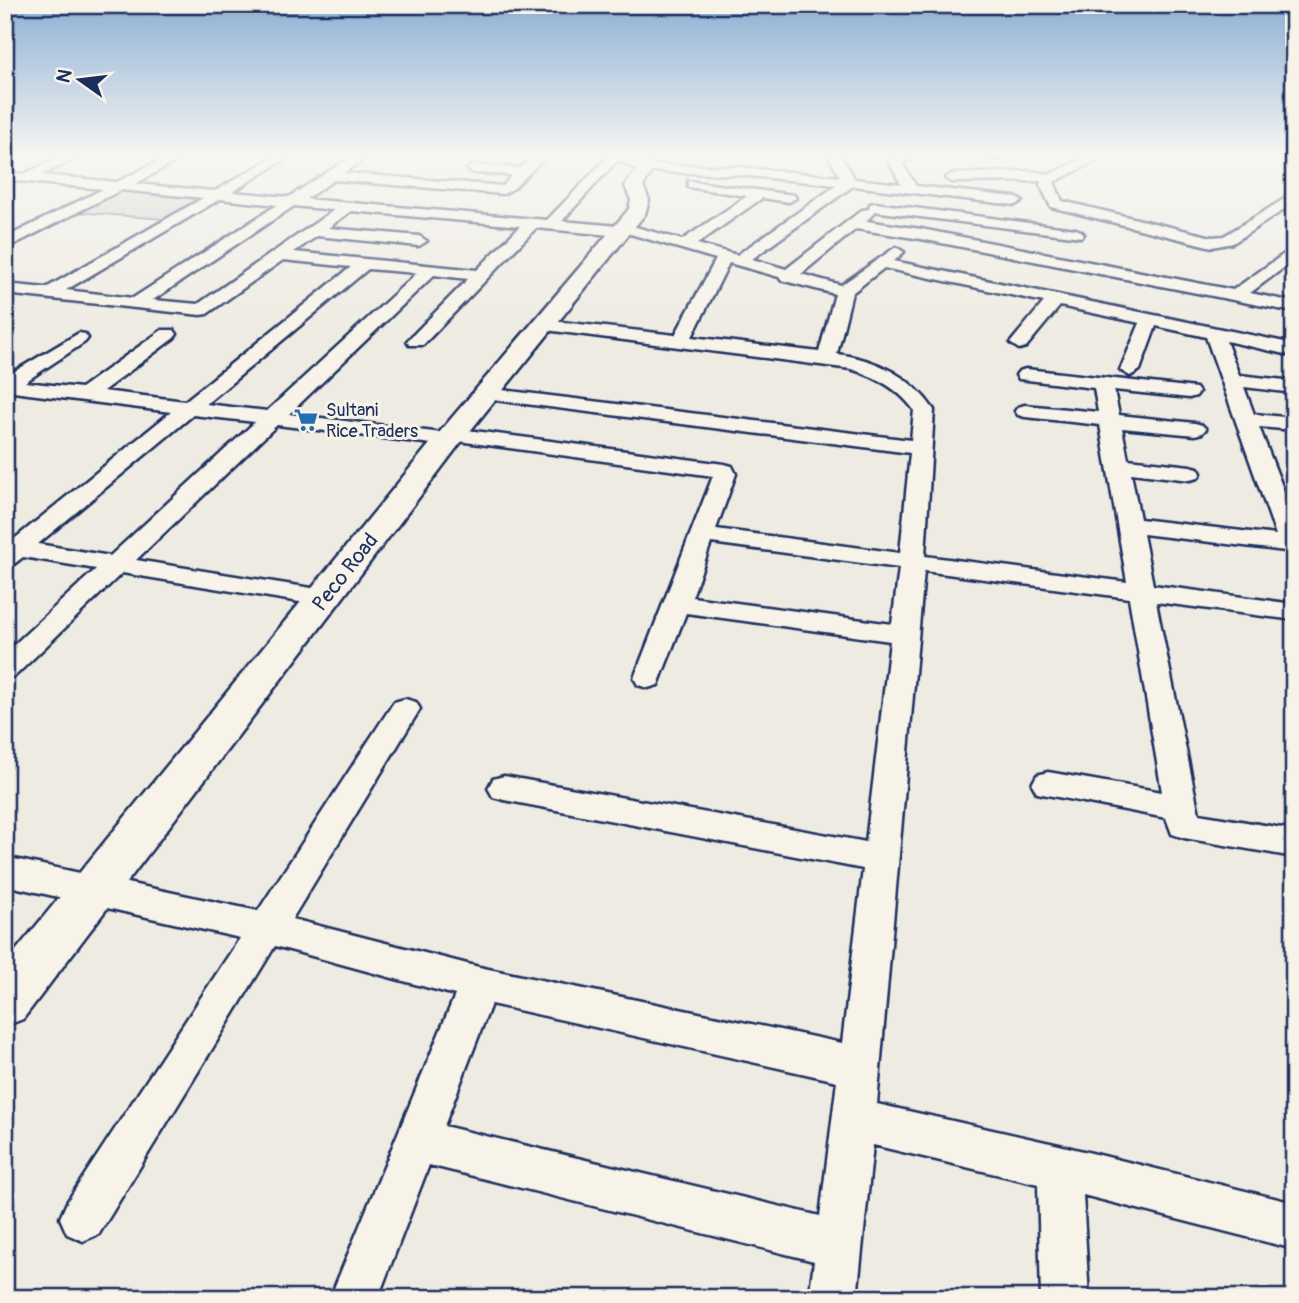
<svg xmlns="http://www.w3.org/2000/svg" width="1299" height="1303" font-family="Pangolin,sans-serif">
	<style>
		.green { fill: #cfcfcf; stroke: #757f96; stroke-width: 2 }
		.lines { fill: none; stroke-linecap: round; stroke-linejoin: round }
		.minor-casing { stroke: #1b2f5e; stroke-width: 5 }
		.tertiary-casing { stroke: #1b2f5e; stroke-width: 5 }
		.minor { fill: #f7f3e8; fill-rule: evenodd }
		.tertiary { fill: #f7f3e8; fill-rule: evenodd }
		.labels { text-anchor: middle; stroke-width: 6; stroke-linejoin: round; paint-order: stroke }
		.far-poi-label { font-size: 18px; fill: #1b2f5e; stroke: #f7f3e8; text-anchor: start }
		.street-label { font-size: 21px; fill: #1b2f5e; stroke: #f7f3e8 }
	</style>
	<rect width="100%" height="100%" fill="#eeebe2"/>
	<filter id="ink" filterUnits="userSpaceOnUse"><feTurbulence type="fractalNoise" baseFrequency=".0143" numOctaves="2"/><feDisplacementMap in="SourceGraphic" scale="14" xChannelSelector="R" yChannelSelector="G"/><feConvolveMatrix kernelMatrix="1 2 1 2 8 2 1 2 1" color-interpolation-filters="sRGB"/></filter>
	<g filter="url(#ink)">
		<path class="green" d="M120,189L204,196L164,219L77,212Z"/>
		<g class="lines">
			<g class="minor-casing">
				<path id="minor" d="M65,155H82L42,175L117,182L171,155H187L135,184L215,191L277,155H292L232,192L289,197L354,155H369L344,173L503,186L512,175L474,173L467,169L474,165L520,168L534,155H547L514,188L503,194L334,180L306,199L547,220L610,155H622L562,221L619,226L625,224L682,240L747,196L688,187V181L794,195L796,198L789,202L762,198L697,244L737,255L837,185L739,175L646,171L641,170V164L739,167L840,177L828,155H840L855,179L901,184L889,161L899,155H916L902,163L916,186L1015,197L1022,201L1015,205L853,186L752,259L786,269L862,210L869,209L870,204L875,203L1076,229L1081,231L1084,234L1081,237L873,211L874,213L866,221L921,229L1233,290L1294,247V260L1250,293L1294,302V312L921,239L856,229L801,274L841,285L896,247L904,252L894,261L1294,344V356L1226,341L1239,375L1294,381V393L1244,387L1254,414L1294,418V430L1259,427L1294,517V552L1143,534L1153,585L1294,604V620L1156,602L1199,814L1294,830V857L1184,838L1172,834L1166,818L1037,793L1032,784L1037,775L1048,772L1162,792L1129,598L924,571L877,1104L1059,1145L1294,1203V1249L1083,1195L1089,1298H1041L1038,1184L873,1145L857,1298H809L814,1261L429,1165L378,1298H330L455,995L275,946L99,1234L83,1241L67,1234L60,1218L67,1202L240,938L5,885V857L258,911L394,702L405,699L416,702L420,709L292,919L479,967L842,1043L863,869L504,800L493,797L488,788L493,779L504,776L866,842L890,641L686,613L658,685L648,688L638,685L634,678L713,476L458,441L448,446L277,425L136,560L324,590L333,592L337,598L333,604L324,606L122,573L15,676L5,678V653L96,569L23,557L14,564L5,566V540H13L171,412L5,391V377L79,333L85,334L88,338L85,342L25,382L81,388L162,330H174L177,334L174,338L103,391L185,401L351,267L283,260L207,314L201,315L5,294V284L46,288L203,198L121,190L5,249V238L103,189L5,180V172L24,174ZM220,199L277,205L133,298L66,290ZM294,206L334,210L198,304L153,300ZM351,211L520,226L477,270L294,252L317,236L419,246L427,241L419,236L328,228ZM536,228L621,236L627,233L716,259L675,335L544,320L535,325L538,329L851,369C876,377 898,388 914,410L911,440L486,388L479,390L476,394L479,398L910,453L900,553L716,529L736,474L732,466L724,464L452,428L442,433L289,414L434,275L468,279L407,341L409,345H423ZM729,263L779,277L781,280L835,294L819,352L692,337ZM884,268L1044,302L1010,343L1019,349L1026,347L1060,306L1140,323L1120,370L1130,376L1140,370L1156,326L1206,337L1276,535L1140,519L1131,473L1190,480L1198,478L1201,473L1198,468L1190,466L1128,459L1122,428L1195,435L1202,433L1206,429L1202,425L1195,423L1119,415L1114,390L1189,398L1196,396L1199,392L1196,388L1026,369L1019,371L1016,375L1019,379L1094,388L1098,412L1025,405L1018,407L1015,411L1018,415L1025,417L1100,425L1127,582L925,556L934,410C912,377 877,359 837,354L852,293ZM368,269L417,273L267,411L206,404ZM193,415L255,422L110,556L38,544ZM711,543L899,568L892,624L692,597ZM491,1004L837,1081L820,1216L444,1126Z
					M985,155H1008C1003,161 990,161 985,155Z
					M1092,155H1108L1054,182L1062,201L1212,237L1224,236L1294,193V203L1233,243L1212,247L1051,207L1040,185L1041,181L952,182L945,178L952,174L1030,171L1050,174Z
					M1276,155L1294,156V165Z"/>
			</g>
			<g class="tertiary-casing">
				<path id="tertiary" d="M607,155C624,155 642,155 655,167L643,186L649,200L645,214L458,446L23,1019L5,1026V964L438,434L629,209L631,200L625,186L636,169Z"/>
			</g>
			<use href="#minor" class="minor"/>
			<use href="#tertiary" class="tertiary"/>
		</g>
	</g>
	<linearGradient id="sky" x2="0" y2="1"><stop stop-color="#8db0d4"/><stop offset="0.46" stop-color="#f7f6f2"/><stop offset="1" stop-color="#f7f6f2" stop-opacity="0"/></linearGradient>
	<rect width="1299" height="337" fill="url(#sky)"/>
	<defs>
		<g id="supermarket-bare" transform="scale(1.89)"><path d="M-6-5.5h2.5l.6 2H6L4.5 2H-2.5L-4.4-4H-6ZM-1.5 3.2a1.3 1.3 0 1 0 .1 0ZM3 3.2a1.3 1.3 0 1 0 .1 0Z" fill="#1f6fb2" stroke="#f7f3e8" stroke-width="2.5" paint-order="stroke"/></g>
	</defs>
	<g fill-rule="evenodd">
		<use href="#supermarket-bare" x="306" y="420"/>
	</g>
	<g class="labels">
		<g class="far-poi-label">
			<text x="326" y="416">Sultani<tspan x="326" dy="21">Rice Traders</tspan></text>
		</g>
		<g class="street-label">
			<text transform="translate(345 572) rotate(-52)" y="7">Peco Road</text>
		</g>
	</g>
	<rect width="1299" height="1303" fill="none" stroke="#f7f3e8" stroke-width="28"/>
	<rect x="14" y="14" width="1271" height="1275" fill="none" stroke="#1b2f5e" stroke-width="2.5" filter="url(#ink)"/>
	<g transform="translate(80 80) rotate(284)" stroke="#f7f3e8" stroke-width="5" paint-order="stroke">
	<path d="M0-5L12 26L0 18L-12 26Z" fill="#1b2f5e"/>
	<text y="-10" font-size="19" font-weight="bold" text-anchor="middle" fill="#1b2f5e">N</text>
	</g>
</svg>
